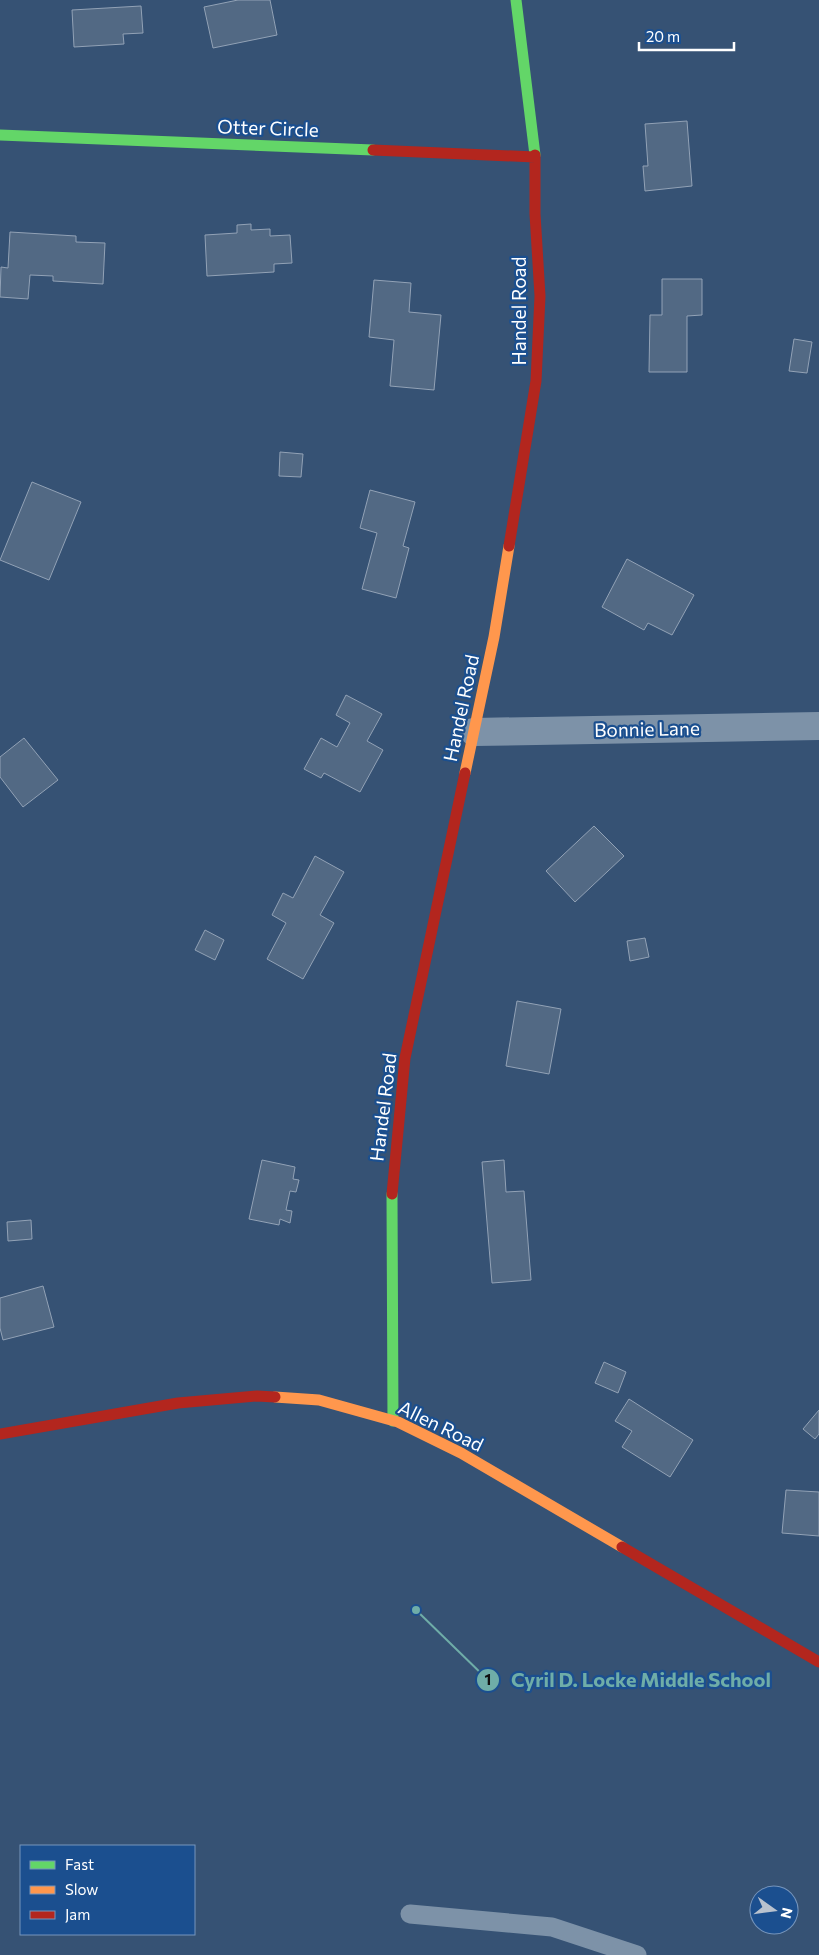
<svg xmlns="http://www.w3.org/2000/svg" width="819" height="1955" font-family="Commissioner,sans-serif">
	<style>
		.building { fill: #526984; stroke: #92a2b6 }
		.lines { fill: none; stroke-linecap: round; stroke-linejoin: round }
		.lane { stroke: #7d92a8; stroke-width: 19 }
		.street { stroke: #7d92a8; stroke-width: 28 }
		.fast { stroke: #63d668; stroke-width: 11 }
		.slow { stroke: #ff974d; stroke-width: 11 }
		.jam { stroke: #b3261e; stroke-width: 11 }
		.labels { text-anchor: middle; stroke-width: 4.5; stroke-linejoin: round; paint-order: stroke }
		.street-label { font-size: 19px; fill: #fff; stroke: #1b4f8f }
		.leader { fill: none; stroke: #6fada8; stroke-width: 2 }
		.callout-dot { fill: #6fada8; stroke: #1b4f8f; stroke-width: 2 }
		.mark-label { font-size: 15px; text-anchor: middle; font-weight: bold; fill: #111 }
		.callout-label { font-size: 20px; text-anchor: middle; font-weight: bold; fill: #6fada8; stroke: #1b4f8f; stroke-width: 4.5; stroke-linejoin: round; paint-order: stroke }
	</style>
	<rect width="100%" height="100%" fill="#365274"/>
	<path class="building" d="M238,0H270L277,35L213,48L204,7Z
		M141,6L143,33L123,34L124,44L74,47L72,10Z
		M687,121L692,186L645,191L643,166H648L645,124Z
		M251,224V230L270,229V236L290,235L292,263L274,264V272L207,276L205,235L237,233V225Z
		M10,232L76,236V242L105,243L103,284L53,281V276L30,275L28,299L0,297L1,267L8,268Z
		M662,279H702V315L687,316V372H649L650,315H662Z
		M374,280L411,283L409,312L441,315L434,390L390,386L394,340L369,337Z
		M794,339L812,342L807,373L789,371Z
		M280,452L303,454L301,477L279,476Z
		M32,482L81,502L49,580L0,560Z
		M370,490L415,502L403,546L409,548L396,598L362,589L377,533L360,528Z
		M627,559L694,595L672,635L648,623L644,630L602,607Z
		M346,695L382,714L367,741L383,750L360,792L324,773L321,778L304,769L321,738L337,747L350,723L336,715Z
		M24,738L58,780L23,807L0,777V757Z
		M594,826L624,856L575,902L546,871Z
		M315,856L344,872L320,915L334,923L303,979L267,959L286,923L272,915L283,893L293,898Z
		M205,930L224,940L215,960L195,950Z
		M645,938L649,957L630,961L627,941Z
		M517,1001L561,1009L549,1074L506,1066Z
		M262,1160L295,1167L293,1179L299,1180L296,1192L290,1191L286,1210L292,1211L290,1223L280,1219L279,1225L249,1219Z
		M504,1160L506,1192L524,1191L531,1280L492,1283L482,1162Z
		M31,1220L32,1239L8,1241L7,1222Z
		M43,1286L54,1327L3,1340L0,1328V1298Z
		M604,1362L626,1372L618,1393L595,1383Z
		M629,1399L693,1440L670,1477L622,1447L632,1431L615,1421Z
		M819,1410V1434L815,1439L803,1429Z
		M786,1490L819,1492V1536L782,1533Z"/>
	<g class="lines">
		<path class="lane" d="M410,1914L552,1927L637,1955"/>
		<path class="street" d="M474,732L819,726"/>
		<path class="fast" d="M516,0L535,155
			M0,135L373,150
			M392,1194L393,1421"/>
		<path class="slow" d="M465,773L494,637L509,546
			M275,1397L319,1400L398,1422L461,1453L622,1547"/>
		<path class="jam" d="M373,150L535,157
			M509,546L536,381L540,296L535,214V155
			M392,1194L405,1058L465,773
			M0,1434L178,1403L257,1396L275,1397
			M622,1547L819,1662"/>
	</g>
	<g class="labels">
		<g class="street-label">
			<text transform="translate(268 128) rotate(2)" y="7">Otter Circle</text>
			<text transform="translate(519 311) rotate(-90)" y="7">Handel Road</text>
			<text transform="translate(461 708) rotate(-78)" y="7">Handel Road</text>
			<text transform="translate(647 729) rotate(-1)" y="7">Bonnie Lane</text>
			<text transform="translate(383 1107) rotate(-83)" y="7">Handel Road</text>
			<text transform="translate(441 1426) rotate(26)" y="7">Allen Road</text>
		</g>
	</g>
	<path class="leader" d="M416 1610L488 1680"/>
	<g class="callout-dot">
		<circle cx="416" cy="1610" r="5"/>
		<circle cx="488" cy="1680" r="12"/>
	</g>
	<g class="mark-label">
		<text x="488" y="1685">1</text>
	</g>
	<g class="callout-label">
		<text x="641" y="1687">Cyril D. Locke Middle School</text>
	</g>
	<rect x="20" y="1845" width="175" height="90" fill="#1b4f8f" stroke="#7695bc"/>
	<rect x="30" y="1861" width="25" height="8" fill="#63d668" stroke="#7695bc"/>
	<text x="65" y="1870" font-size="15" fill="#ffffff">Fast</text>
	<rect x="30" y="1886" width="25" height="8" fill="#ff974d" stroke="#7695bc"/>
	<text x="65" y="1895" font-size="15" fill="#ffffff">Slow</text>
	<rect x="30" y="1911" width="25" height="8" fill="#b3261e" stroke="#7695bc"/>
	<text x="65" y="1920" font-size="15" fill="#ffffff">Jam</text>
	<g transform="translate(774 1910) rotate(104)"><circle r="24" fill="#1b4f8f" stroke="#7695bc"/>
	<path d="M0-4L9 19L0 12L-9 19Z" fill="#b9c2ce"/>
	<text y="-8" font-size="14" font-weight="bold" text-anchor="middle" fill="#ffffff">N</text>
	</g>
	<path d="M639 42v8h95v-8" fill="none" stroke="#ffffff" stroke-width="2.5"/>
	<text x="646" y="42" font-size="15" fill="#ffffff" stroke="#1b4f8f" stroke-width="4" paint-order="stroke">20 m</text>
</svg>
